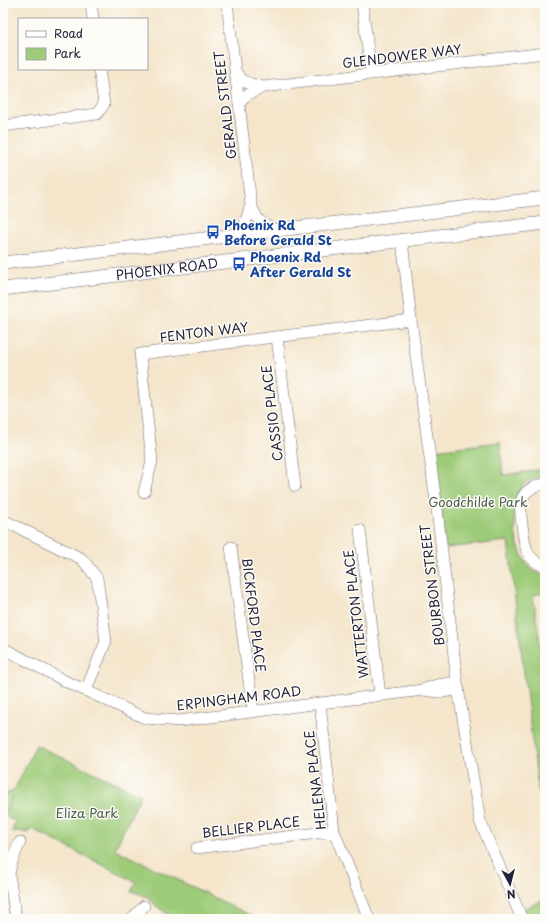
<svg xmlns="http://www.w3.org/2000/svg" width="548" height="922" font-family="'Playpen Sans',sans-serif">
	<style>
		.green { fill: #9dcb78; stroke: #60765a }
		.lines { fill: none; stroke-linecap: round; stroke-linejoin: round }
		.minor-casing { stroke: #6c666d; stroke-width: 12 }
		.major-casing { stroke: #6c666d; stroke-width: 14 }
		.minor { stroke: #fff; stroke-width: 11 }
		.major { stroke: #fff; stroke-width: 13 }
		.labels { text-anchor: middle; stroke-width: 3; stroke-linejoin: round; paint-order: stroke }
		.street-label { font-size: 13px; fill: #22223b; stroke: #fdfcf7 }
		.transit-label { font-size: 13px; font-weight: bold; fill: #164399; stroke: #fdfcf7; text-anchor: start }
		.park-label { font-size: 13px; fill: #4d5d50; stroke: #fdfcf7 }
	</style>
	<rect width="100%" height="100%" fill="#fdfcf7"/>
	<filter id="ink" filterUnits="userSpaceOnUse"><feTurbulence type="fractalNoise" baseFrequency=".025" numOctaves="2"/><feDisplacementMap in="SourceGraphic" scale="8" xChannelSelector="R" yChannelSelector="G"/><feConvolveMatrix kernelMatrix="1 2 1 2 8 2 1 2 1" color-interpolation-filters="sRGB"/></filter>
	<filter id="wash" filterUnits="userSpaceOnUse"><feTurbulence type="fractalNoise" baseFrequency=".012" numOctaves="4" result="noise"/><feDisplacementMap in="SourceGraphic" scale="16" xChannelSelector="R" yChannelSelector="G"/><feGaussianBlur stdDeviation="0.9" result="paint"/><feColorMatrix in="noise" values="0 0 0 0 0 0 0 0 0 0 0 0 0 0 0 0 0 1.4 0 .05"/><feComposite in="paint" operator="in"/></filter>
	<g filter="url(#wash)">
		<rect width="100%" height="100%" fill="#f4e5cb"/>
		<path class="green" d="M500,442L503,475L545,469V476C540,477 534,478 530,480C503,493 513,574 545,575V593L533,595L543,664H545V804L538,789L508,541L446,548L435,450Z
			M36,745L141,795L115,849L258,919H210L207,918L206,919H178L177,917L170,916L156,906L148,897L131,891L136,882L32,829L28,833L19,831L12,832L15,821L4,816L13,796L3,816V792L9,793L15,789Z
			M545,899V919H502Z"/>
	</g>
	<g filter="url(#ink)">
		<g class="lines">
			<g class="minor-casing">
				<path id="minor" d="M91,3L93,19
					M227,3L251,204C257,221 259,222 275,230
					M362,3L371,74
					M236,72C240,83 252,84 263,87
					M239,104L245,96L263,87L545,53
					M3,126L97,114L104,104L99,69
					M233,235L245,224L251,204
					M402,240L411,320L437,509L457,682L480,821L522,919
					M277,337L295,486
					M545,484C535,485 524,491 521,501C519,508 524,543 527,551C530,558 538,564 545,567
					M144,492L152,461L140,354L411,320
					M3,520L82,559L97,578L106,641L86,690
					M360,530L380,695
					M231,547L253,711
					M3,648L65,681L145,718L179,721L423,690L440,692L459,690
					M425,689L437,685L457,682
					M320,703L334,831L369,919
					M197,848L334,831
					M18,919L15,913L9,874L12,861L20,842
					M132,919L144,906"/>
			</g>
			<g class="major-casing">
				<g id="major">
					<path d="M3,263L545,198"/>
					<path id="s1" d="M3,289L545,223"/>
				</g>
			</g>
			<use href="#minor" class="minor"/>
			<use href="#major" class="major"/>
		</g>
	</g>
	<defs>
		<g id="bus-bare" transform="scale(1.08)"><path d="M-5-6H5V4H4V6H2V4H-2V6H-4V4H-5ZM-3.5-4V0h7V-4ZM-3.5 1.2v1.5H-2V1.2ZM2 1.2v1.5H3.5V1.2Z" fill="#1a4fb4" stroke="#fdfcf7" stroke-width="2.5" paint-order="stroke"/></g>
	</defs>
	<g fill-rule="evenodd">
		<use href="#bus-bare" x="213" y="232"/>
		<use href="#bus-bare" x="239" y="264"/>
	</g>
	<g class="labels">
		<g class="street-label">
			<text transform="translate(402 56) rotate(-7)" y="5">GLENDOWER WAY</text>
			<text transform="translate(225 105) rotate(-97)" y="5">GERALD STREET</text>
			<text dy="5" stroke="none"><textPath href="#s1" startOffset="165">PHOENIX ROAD</textPath></text>
			<text transform="translate(204 332) rotate(-7)" y="5">FENTON WAY</text>
			<text transform="translate(272 413) rotate(-97)" y="5">CASSIO PLACE</text>
			<text transform="translate(432 585) rotate(-97)" y="5">BOURBON STREET</text>
			<text transform="translate(356 614) rotate(-97)" y="5">WATTERTON PLACE</text>
			<text transform="translate(254 615) rotate(83)" y="5">BICKFORD PLACE</text>
			<text transform="translate(239 698) rotate(-7)" y="5">ERPINGHAM ROAD</text>
			<text transform="translate(315 780) rotate(-97)" y="5">HELENA PLACE</text>
			<text transform="translate(251 827) rotate(-7)" y="5">BELLIER PLACE</text>
		</g>
		<g class="transit-label">
			<text x="224" y="230">Phoenix Rd<tspan x="224" dy="15">Before Gerald St</tspan></text>
			<text x="250" y="262">Phoenix Rd<tspan x="250" dy="15">After Gerald St</tspan></text>
		</g>
		<g class="park-label">
			<text x="478" y="507">Goodchilde Park</text>
			<text x="87" y="818">Eliza Park</text>
		</g>
	</g>
	<rect width="548" height="922" fill="none" stroke="#fdfcf7" stroke-width="16"/>
	<rect x="18" y="18" width="130" height="52" fill="#fdfcf7" stroke="#a5a5ac"/>
	<rect x="26" y="31" width="20" height="6" fill="#ffffff" stroke="#a5a5ac"/>
	<text x="54" y="38" font-size="12" fill="#22223b">Road</text>
	<rect x="26" y="48" width="20" height="12" fill="#9dcb78" stroke="#a5a5ac"/>
	<text x="54" y="58" font-size="12" fill="#22223b">Park</text>
	<g transform="translate(510 884) rotate(173)" stroke="#fdfcf7" stroke-width="3" paint-order="stroke">
	<path d="M0-3L7 15L0 10L-7 15Z" fill="#22223b"/>
	<text y="-6" font-size="11" font-weight="bold" text-anchor="middle" fill="#22223b">N</text>
	</g>
</svg>
